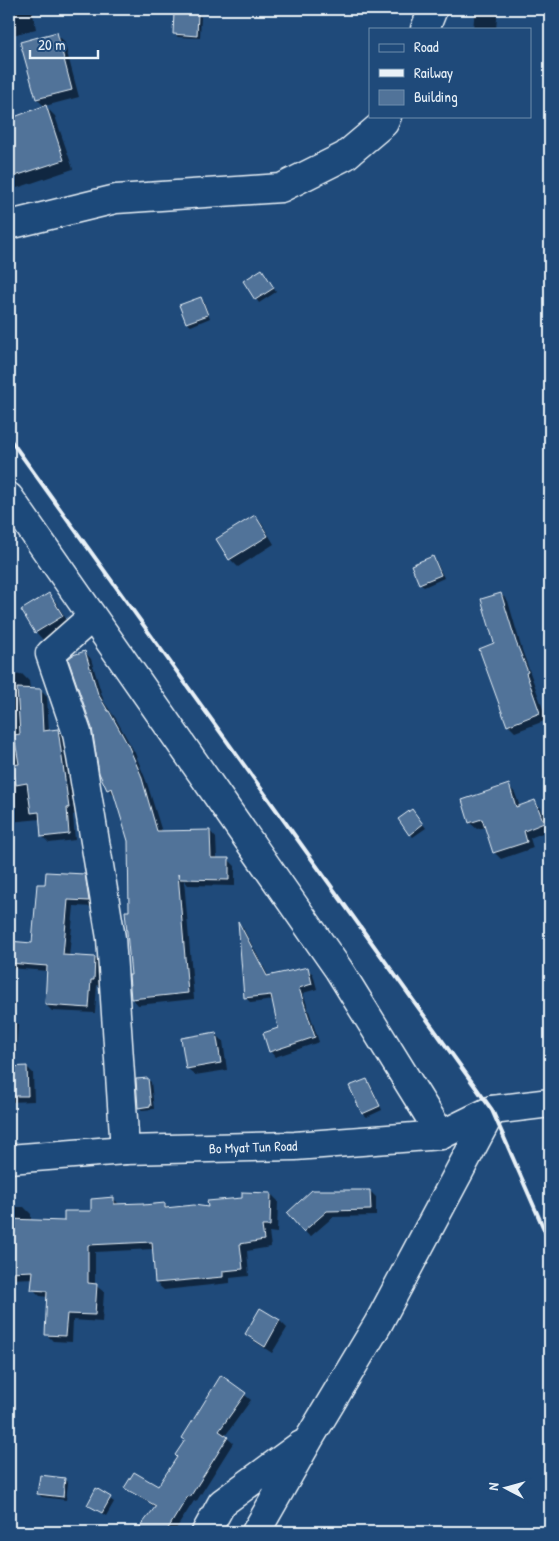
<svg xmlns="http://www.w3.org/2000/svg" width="559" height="1541" font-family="'Patrick Hand',sans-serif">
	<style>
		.shadow { fill: #0007 }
		.building { fill: #517399; stroke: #e8f1f8 }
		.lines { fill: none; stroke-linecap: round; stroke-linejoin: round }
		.minor-casing { stroke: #e8f1f8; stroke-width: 31 }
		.major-casing { stroke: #e8f1f8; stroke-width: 31 }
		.minor { stroke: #1f4a7a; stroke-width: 28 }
		.major { stroke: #1f4a7a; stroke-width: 28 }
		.rail { stroke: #e8f1f8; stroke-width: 4 }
		.labels { text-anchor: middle; stroke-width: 4; stroke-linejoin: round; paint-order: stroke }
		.street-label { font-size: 14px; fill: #e8f1f8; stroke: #1f4a7a }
	</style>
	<rect width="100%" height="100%" fill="#1f4a7a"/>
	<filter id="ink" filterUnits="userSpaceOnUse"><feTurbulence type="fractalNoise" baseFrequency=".02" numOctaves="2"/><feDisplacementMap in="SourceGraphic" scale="10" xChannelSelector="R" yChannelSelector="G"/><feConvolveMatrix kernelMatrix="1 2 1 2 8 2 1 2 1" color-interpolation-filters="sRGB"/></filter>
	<g filter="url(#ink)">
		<path class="shadow" d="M9,9H32L36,29L9,36Z
			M475,9H498L496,29H473Z
			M197,14L201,17L200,38L178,37L175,34Z
			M56,34L64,41L79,97L45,106L55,116L73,169L17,188L9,180V120L45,107L37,99L22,43Z
			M265,274L276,292L259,303L245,282Z
			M201,298L204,302L210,318L191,326L187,323L181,306Z
			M255,516L262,524L274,544L238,567L230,559L218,540Z
			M433,557L436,561L444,578L424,587L421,584L413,566Z
			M501,594L508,601L522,650L547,720L515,732L508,725L495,644Z
			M49,595L56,602L69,624L43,640L36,632L23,610Z
			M85,652L91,659L104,702L116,719L135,753L147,783L162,832L210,831L216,838L217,860H229L235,866V886L188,885L184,880L194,999L138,1005L132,998L133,976L129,841L115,796L108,789Z
			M22,674L29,681L30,690H40L47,697L49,731L58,730L64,737L75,814L73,815L75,840L49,843L42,836L41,819L9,822V676Z
			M509,786L515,793L520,807L534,802L541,808L550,830L530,838L533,848L501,859L494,852L486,827L477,829L470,823L463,801Z
			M412,810L426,828L413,837L410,834Z
			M84,875L90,882L94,907L74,906L69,957L95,958L101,964L99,986L97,985L95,1013L52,1011L46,1005L48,971L9,968V972V942L33,945L47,886Z
			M240,924L243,928L269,977L307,969L313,974L317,989L303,993L319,1042L275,1057L270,1051L279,1028L274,1000L251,1003L246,998Z
			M9,999L15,1005L14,1021L18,1024L15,1068L27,1067L33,1073L34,1101L9,1102Z
			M216,1034L223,1041L227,1070L195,1075L187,1068Z
			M147,1079L151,1082L154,1109L142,1110L139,1107Z
			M367,1080L370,1083L382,1110L367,1117L363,1114L351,1087Z
			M370,1191L376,1197V1216L333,1217L310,1237L288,1213Z
			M271,1194L278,1201L277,1233L269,1232L271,1247L247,1251L249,1276L230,1278V1283L164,1290L156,1283L153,1249L95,1252V1285L104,1292L102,1322L73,1320L72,1342L53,1341L46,1334L48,1297L40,1296L33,1289L34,1278L9,1279V1207H24L31,1214V1221L65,1222L93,1212L114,1199L120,1205L143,1204L145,1206L164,1204L168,1208H209L243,1199Z
			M261,1310L280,1321L287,1328L272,1353L254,1341L246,1334Z
			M221,1376L251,1400L225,1436L233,1443L196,1502L194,1501L174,1532H148L157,1508L132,1493L126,1488H158L179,1457Z
			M9,1395L15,1400L13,1429H11L10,1442H9Z
			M64,1479L68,1483L66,1500L42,1497L38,1494Z
			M97,1490L114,1502L106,1516L88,1504Z"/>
		<path class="building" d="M174,12L198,13L197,36L173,34Z
			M57,32L72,90L36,99L20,42Z
			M46,105L64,160L9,178V119Z
			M262,269L274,288L255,300L243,281Z
			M201,297L208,315L186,323L179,305Z
			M255,515L268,536L229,560L216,539Z
			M433,556L441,575L419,584L411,565Z
			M49,593L63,616L35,633L21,610Z
			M501,593L516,642L528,672L526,673L540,713L507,726L479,649L494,643L481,599Z
			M85,651L98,694L108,711H109L128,745L141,775L157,831L210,830L211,858H229V880L180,879L178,874L188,993L131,999L129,975H131L125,911H129L128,841L112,788L107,790L99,773L92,728L68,659L73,655Z
			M17,688L41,689L43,731L58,729L69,808H67L69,834L41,837L39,812L31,813L27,783L16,785L13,765L19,764L14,735L20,734Z
			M509,784L516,807L535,800L544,823L524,831L527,842L493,853L482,819L469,823L462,800Z
			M412,809L423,824L409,835L398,819Z
			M46,872L85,874L89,901L68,900L63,955L95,957L94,980H91L89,1008L45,1005L47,966L9,963V941L32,943L37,884H45Z
			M238,921L267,976L308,967L312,984L299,988L315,1037L269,1052L263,1033L278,1028L271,995L244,998Z
			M216,1032L221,1063L186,1069L181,1038Z
			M27,1066L28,1096H11L9,1067Z
			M148,1078L151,1106L138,1108L136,1079Z
			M367,1079L380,1106L362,1114L349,1086Z
			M312,1190H370L371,1210L327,1211L303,1232L287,1213Z
			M242,1192L271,1193L270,1226H262L264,1240L240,1244L243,1269L223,1271V1277L155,1283L152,1242L88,1245V1283L97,1284L95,1315L67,1314L65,1336L45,1335L47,1291L31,1290L33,1271L9,1272V1219L64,1221V1211H91V1199L114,1197V1204L143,1203V1205L165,1203V1208L194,1205L208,1207L207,1201L242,1198Z
			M260,1308L280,1320L265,1347L245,1334Z
			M221,1375L246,1393L219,1431L228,1437L190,1497L188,1496L166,1532H136L156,1506L124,1488L134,1472L158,1486L177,1457L175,1455L185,1440L182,1438Z
			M40,1475L65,1478L63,1497L37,1494Z
			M96,1488L111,1497L102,1513L87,1505Z"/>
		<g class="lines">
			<g class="minor-casing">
				<path id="minor" d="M425,29L433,9
					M9,225L116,199L281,188L345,156L384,123L387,116
					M9,497L339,970L441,1135
					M92,617L50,654L77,733L111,938L125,1150
					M206,1532L222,1503L301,1445
					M256,1532L309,1439L378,1324L492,1110"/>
			</g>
			<g class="major-casing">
				<path id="major" d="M9,1159L125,1150L295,1146L441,1135L492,1110L550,1103"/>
			</g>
			<use href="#minor" class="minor"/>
			<use href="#major" class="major"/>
			<path class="rail" d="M9,438L492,1110L550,1243"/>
		</g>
	</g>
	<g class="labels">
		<g class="street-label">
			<text transform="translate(253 1147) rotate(-2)" y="5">Bo Myat Tun Road</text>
		</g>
	</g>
	<rect width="559" height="1541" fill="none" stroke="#1f4a7a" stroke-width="30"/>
	<rect x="15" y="15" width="529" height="1511" fill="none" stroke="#e8f1f8" stroke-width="2" filter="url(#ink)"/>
	<rect x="369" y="28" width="162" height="90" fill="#1f4a7a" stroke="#6f8dac"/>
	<rect x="379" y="44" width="25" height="8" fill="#1f4a7a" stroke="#6f8dac"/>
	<text x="414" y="52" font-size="15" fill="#e8f1f8">Road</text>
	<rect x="379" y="69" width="25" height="8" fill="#e8f1f8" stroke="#6f8dac"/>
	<text x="414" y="78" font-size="15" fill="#e8f1f8">Railway</text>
	<rect x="379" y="90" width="25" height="15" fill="#517399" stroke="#6f8dac"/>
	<text x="414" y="102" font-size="15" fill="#e8f1f8">Building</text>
	<g transform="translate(506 1488) rotate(276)" stroke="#1f4a7a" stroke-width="4" paint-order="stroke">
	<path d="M0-4L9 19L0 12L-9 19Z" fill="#e8f1f8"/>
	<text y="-8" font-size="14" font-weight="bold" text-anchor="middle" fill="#e8f1f8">N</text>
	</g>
	<path d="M30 50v8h68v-8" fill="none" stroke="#e8f1f8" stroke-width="2.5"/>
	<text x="38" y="50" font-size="15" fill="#e8f1f8" stroke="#1f4a7a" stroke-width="4" paint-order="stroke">20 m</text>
</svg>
